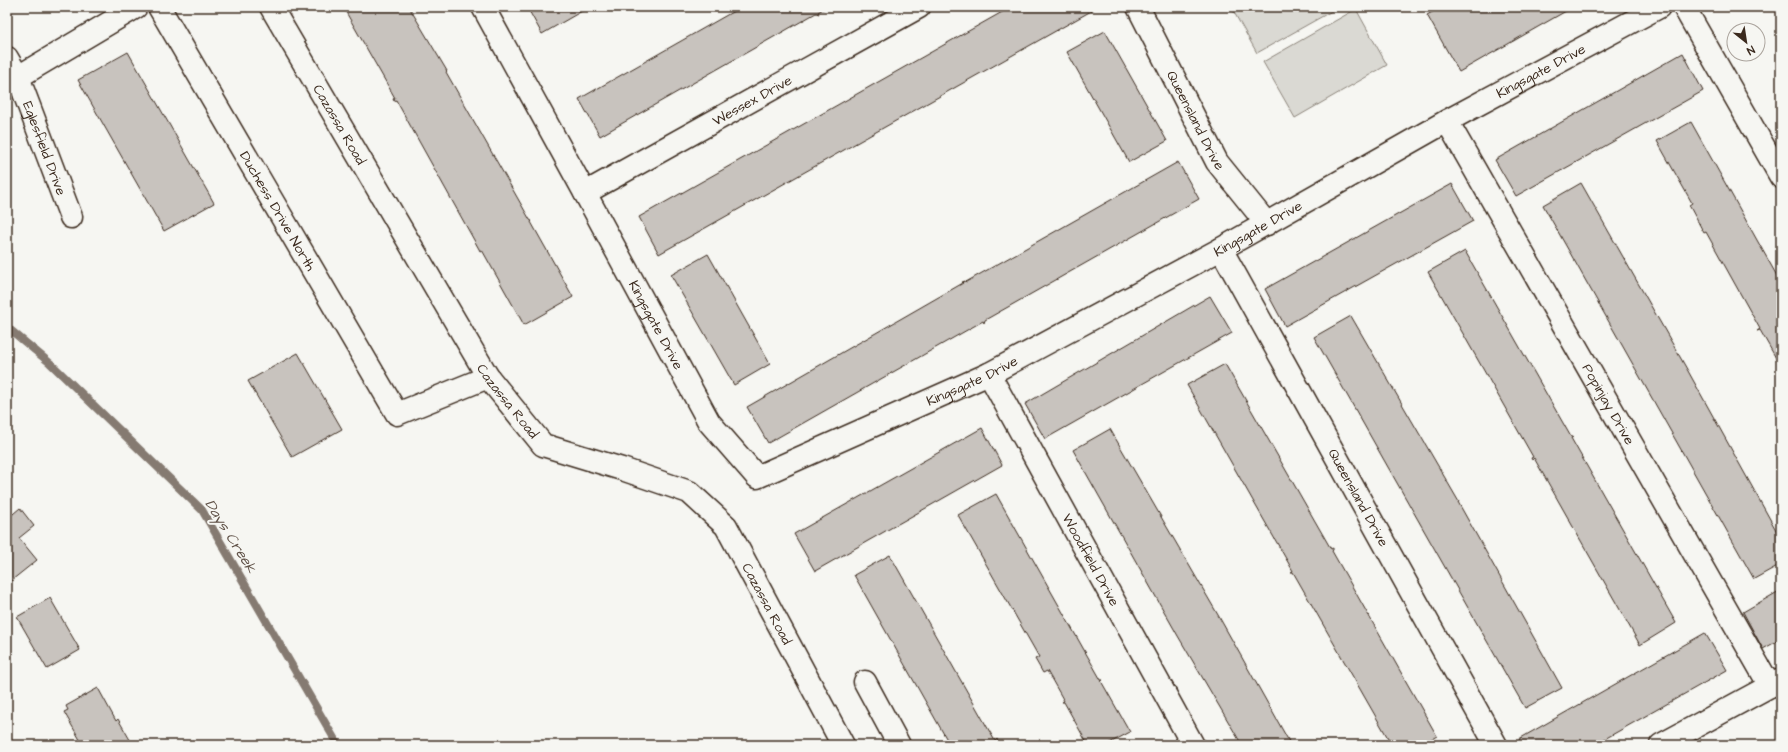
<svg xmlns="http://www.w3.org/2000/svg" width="1788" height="752" font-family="'Architects Daughter',sans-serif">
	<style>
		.green { fill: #dad9d3; stroke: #8a8278 }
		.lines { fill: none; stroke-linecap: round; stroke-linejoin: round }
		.stream { stroke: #857a71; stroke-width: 8 }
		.building { fill: #c8c3be; stroke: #3b2a1e }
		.street-casing { stroke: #3b2a1e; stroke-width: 25 }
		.street { stroke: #f6f6f2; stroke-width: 22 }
		.labels { text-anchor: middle; stroke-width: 4; stroke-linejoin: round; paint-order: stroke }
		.street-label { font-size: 14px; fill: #3b2a1e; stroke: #f6f6f2 }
		.water-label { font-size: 15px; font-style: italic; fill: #605248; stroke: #f6f6f2 }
	</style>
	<rect width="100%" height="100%" fill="#f6f6f2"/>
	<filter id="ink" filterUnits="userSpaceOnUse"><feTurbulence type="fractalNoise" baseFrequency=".025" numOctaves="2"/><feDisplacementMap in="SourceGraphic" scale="8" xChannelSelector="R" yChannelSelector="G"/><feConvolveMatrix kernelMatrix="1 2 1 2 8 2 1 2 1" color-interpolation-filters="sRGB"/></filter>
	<g filter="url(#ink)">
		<path class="green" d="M1231,7H1339L1257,53Z
			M1356,9L1387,65L1295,118L1263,62Z"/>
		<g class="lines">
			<path class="stream" d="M7,327L50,363L202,510L338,745"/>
		</g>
		<path class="building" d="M343,7H409L447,71L446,72L530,220L532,221L531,222L573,297L524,325L482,250L480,251L479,249L396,100L394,101L393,99L395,98Z
			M527,7H589L542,34Z
			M741,7H827L818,12L819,14L816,13L600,136L579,99Z
			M1011,7H1091L1093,10L659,254L639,217Z
			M1441,7H1573L1459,72L1427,15Z
			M1105,31L1167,141L1129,162L1067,52Z
			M128,52L214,203L164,231L78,80Z
			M1683,53L1703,91L1516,196L1495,160Z
			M1691,122L1781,283V367L1760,330L1757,331L1760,329L1706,232L1704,233L1689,205L1692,203L1657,141Z
			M1178,162L1199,199L985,320L984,323L983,321L768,443L747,407L963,283L962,282L965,281L966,282Z
			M1581,183L1688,371L1781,539V564L1754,579L1543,205Z
			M1452,184L1473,221L1285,326L1265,289Z
			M1465,251L1571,437H1573L1571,438L1676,623L1640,645L1534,458L1532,460L1531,458L1533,457L1428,272Z
			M708,254L770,364L734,385L671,275Z
			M1210,296L1232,333L1045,439L1025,404Z
			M1351,316L1459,502H1458L1562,688L1525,708L1314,337Z
			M298,353L342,429L292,457L248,381Z
			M1225,364L1331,549L1333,548V550L1332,551L1437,736L1421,745H1392L1293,572H1291L1293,571L1187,385Z
			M982,428L1002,465L815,571L794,534Z
			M1110,429L1218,615L1291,745H1242L1178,636L1073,450Z
			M996,494L1101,680H1103L1101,681L1130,732L1106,745H1088L1064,702H1062L1064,701L1047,671L1043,673L1035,659L1039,657L958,515Z
			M20,508L34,526L19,538L37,560L7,584V519Z
			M890,555L995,741L997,739L998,741L996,742L998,745H950L854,575Z
			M1781,590V639L1763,649L1743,612Z
			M50,598L80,650L47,669L17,617Z
			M1705,633L1727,670L1594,745H1522L1519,739Z
			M98,688L116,721L118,719L133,745H83L64,712L68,710L66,706Z"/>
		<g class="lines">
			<g class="street-casing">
				<g id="street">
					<path id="s1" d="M159,7L397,414L488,377"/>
					<path id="s2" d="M271,7L488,377L543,445L622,469L689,492L726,526L843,745"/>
					<path id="s3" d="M483,7L585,193L709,422L757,477L989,374L1221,249L1447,121L1659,7"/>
					<path id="s4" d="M1138,7L1217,162L1267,224"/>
					<path d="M1684,7L1781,177"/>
					<path id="s5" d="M7,58L18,77L71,217"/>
					<path d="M18,77L136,7"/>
					<path id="s6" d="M1447,121L1770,686"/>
					<path id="s7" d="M585,193L919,7"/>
					<path id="s8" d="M1221,249L1496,745"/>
					<path id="s9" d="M989,374L1193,745"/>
					<path d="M865,682L899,745"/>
					<path d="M1661,745L1781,680"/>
				</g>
			</g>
			<use href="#street" class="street"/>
		</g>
	</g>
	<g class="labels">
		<g class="street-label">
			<text dy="5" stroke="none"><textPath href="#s3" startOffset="1429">Kingsgate Drive</textPath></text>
			<text dy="5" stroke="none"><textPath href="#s7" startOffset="191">Wessex Drive</textPath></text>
			<text dy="5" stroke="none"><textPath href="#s4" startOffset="127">Queensland Drive</textPath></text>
			<text dy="5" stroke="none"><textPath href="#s2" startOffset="136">Cazassa Road</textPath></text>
			<text dy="5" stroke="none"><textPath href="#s5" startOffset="98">Eglesfield Drive</textPath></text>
			<text dy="5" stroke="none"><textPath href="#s1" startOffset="236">Duchess Drive North</textPath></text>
			<text dy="5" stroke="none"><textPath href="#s3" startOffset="1105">Kingsgate Drive</textPath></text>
			<text dy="5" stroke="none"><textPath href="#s3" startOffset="362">Kingsgate Drive</textPath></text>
			<text dy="5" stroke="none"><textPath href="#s3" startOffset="781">Kingsgate Drive</textPath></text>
			<text dy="5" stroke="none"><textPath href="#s2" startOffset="460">Cazassa Road</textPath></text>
			<text dy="5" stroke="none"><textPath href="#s6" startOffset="326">Popinjay Drive</textPath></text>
			<text dy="5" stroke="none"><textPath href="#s8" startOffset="284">Queensland Drive</textPath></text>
			<text dy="5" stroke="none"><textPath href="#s9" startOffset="212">Woodfield Drive</textPath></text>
			<text dy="5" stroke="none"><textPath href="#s2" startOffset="808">Cazassa Road</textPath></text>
		</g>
		<g class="water-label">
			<text transform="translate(231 536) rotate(58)" y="5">Days Creek</text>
		</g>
	</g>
	<rect width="1788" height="752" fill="none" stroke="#f6f6f2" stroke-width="24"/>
	<rect x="12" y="12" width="1764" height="728" fill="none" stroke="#3b2a1e" stroke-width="1.5" filter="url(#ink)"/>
	<g transform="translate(1746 42) rotate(150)"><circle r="19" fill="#f6f6f2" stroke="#aba49d"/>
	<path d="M0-3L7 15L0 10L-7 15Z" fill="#3b2a1e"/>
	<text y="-6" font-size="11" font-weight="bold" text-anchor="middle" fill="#3b2a1e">N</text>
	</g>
</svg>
